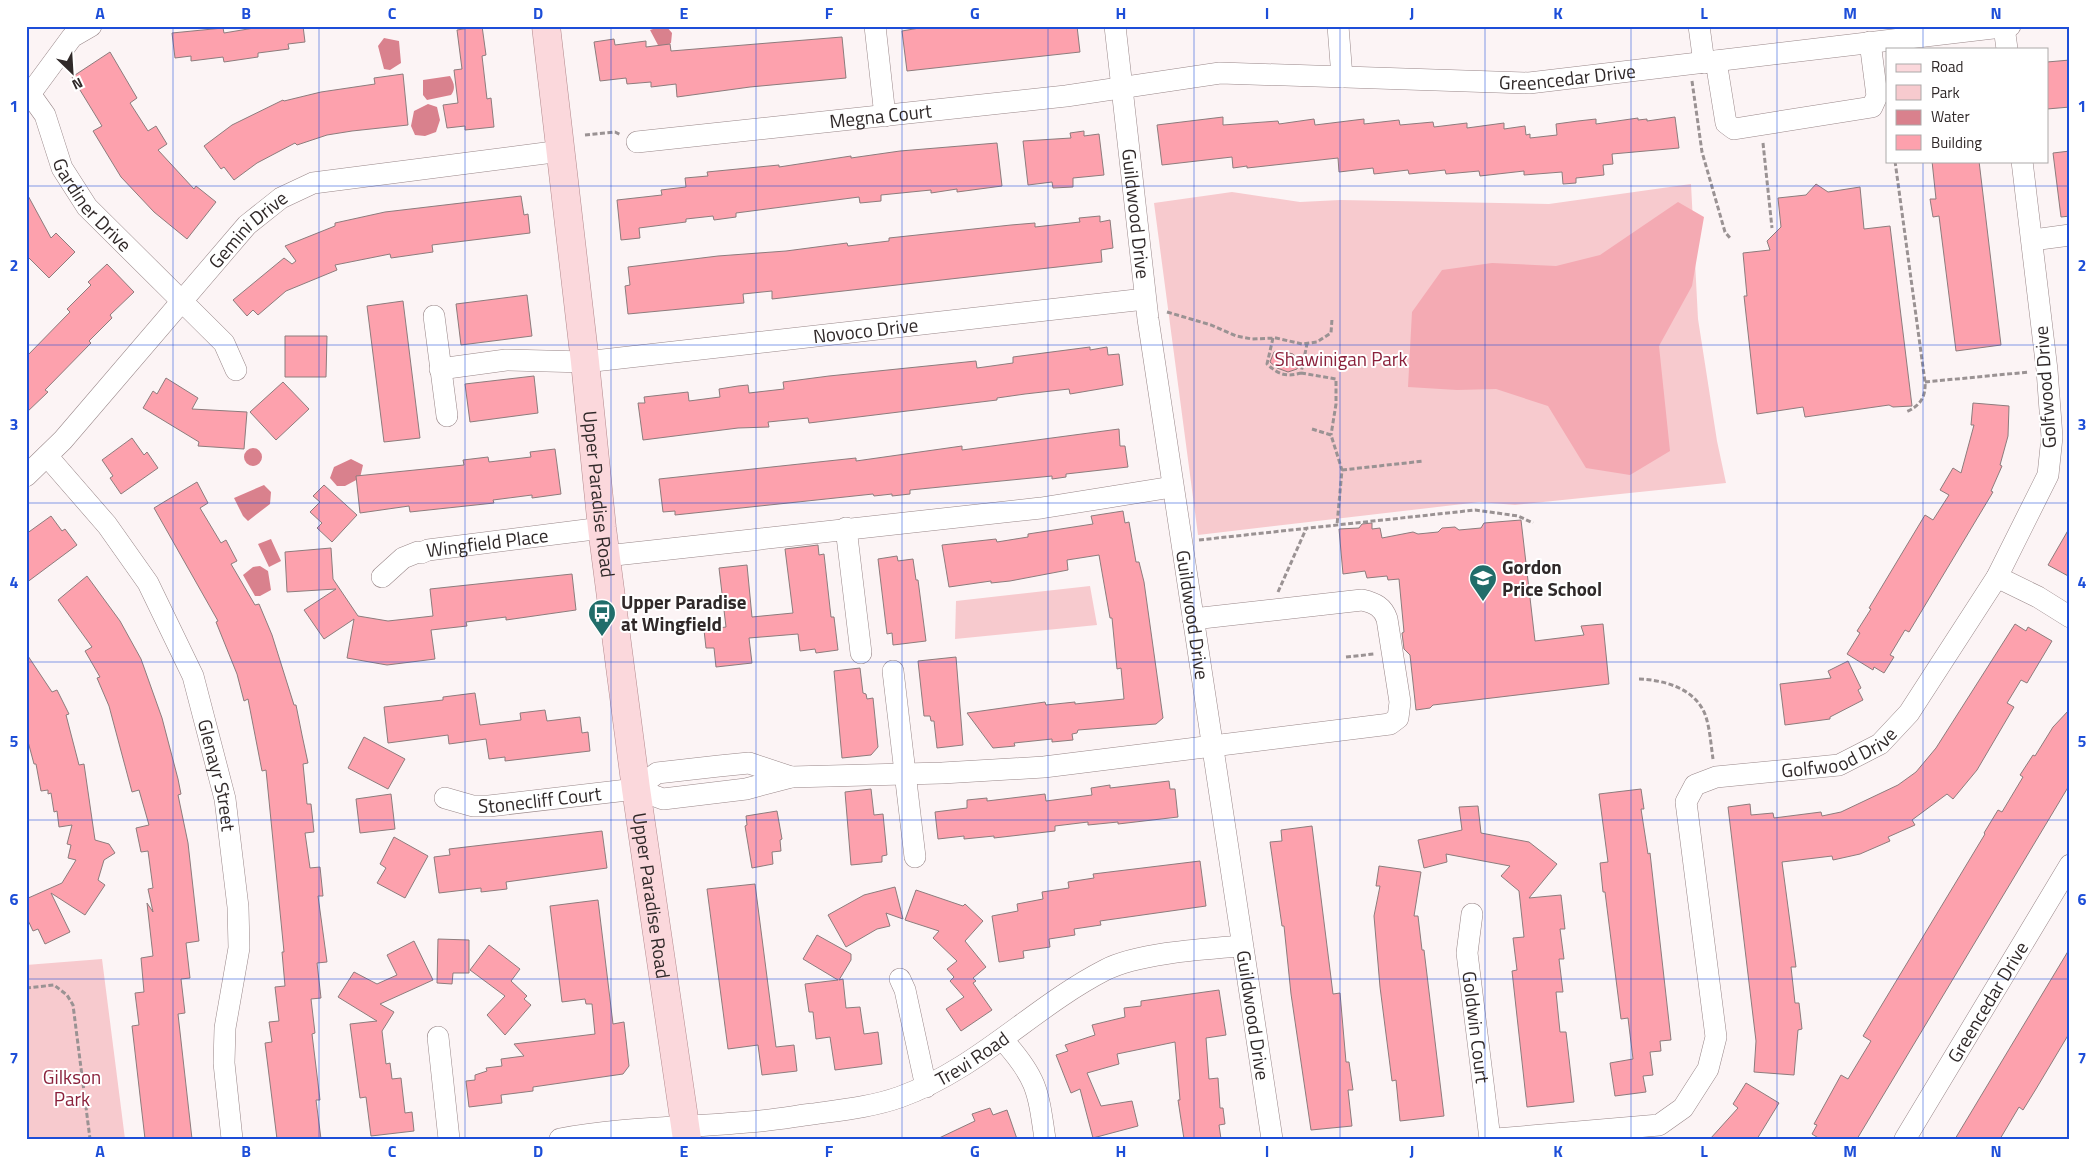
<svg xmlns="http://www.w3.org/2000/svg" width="2096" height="1165" font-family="'Titillium Web',sans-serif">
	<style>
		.green { fill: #f7cace }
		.forest { fill: #f4aab3 }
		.water { fill: #d9818d }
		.building { fill: #fda1ad; stroke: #8d7c7d }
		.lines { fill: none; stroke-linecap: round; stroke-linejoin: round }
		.minor-casing { stroke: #998789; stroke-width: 22 }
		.major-casing { stroke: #b38a8e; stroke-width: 29 }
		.path { stroke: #9a9293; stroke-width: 3; stroke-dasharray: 5 2.5; stroke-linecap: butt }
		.minor { stroke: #fff; stroke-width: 21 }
		.major { stroke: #fbd8dc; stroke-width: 28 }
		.grid { fill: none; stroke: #1d4ed8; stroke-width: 1; stroke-opacity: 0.55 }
		.labels { text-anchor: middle; stroke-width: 4; stroke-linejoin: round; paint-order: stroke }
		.street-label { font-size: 19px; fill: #302929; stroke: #fff }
		.park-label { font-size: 19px; fill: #8a213b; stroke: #fff }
		.poi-label { font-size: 19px; font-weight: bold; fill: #302929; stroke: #fff; text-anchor: start }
		.neatline { fill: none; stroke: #1d4ed8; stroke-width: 2 }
		.grid-label { font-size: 16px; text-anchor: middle; font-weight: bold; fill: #1d4ed8 }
	</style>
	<rect width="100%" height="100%" fill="#fcf4f5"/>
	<path class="green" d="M1691,184L1698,319L1717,441L1726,483L1515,505L1480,502L1198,535L1154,203L1232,192L1300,202L1340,200L1549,204Z
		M1090,586L1097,625L955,639L956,601Z
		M102,959L125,1139H26V965Z"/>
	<path class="forest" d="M1678,202L1704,217L1692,286L1659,346L1670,451L1630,475L1586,468L1548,406L1496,389L1457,390L1408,387L1412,312L1442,270L1492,263L1556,266L1600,255Z"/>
	<path class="water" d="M662,26H666L672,33L671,43L666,46L659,47L650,30Z
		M384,38L399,41L401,63L390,70L384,69L378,46Z
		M450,76C454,83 456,88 451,95L427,100L423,95V80Z
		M428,104L437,107L440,120L436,132L425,136L415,135L411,126L414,111Z
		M244 457a9 9 0 1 1 18 0a9 9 0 1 1-18 0Z
		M351,459L363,465L360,478L345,486H337L330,478L334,467Z
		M264,485L271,492L270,504L248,521L243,516L234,498Z
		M271,539L281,561L269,567L258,544Z
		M260,566L268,571L271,590L260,596H255L243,575L253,567Z"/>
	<path class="building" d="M266,26H303L305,42L288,44L289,49L258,53V57L224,62L223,57L191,61V56L175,58L172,33L223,28L224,33Z
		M482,26L486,55L482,56L487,99L491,98L494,127L465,130V126L447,128L443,105L458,103L454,70L462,69L457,30Z
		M931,26H1077L1080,52L907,71L902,31Z
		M842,37L846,78L750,87L677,97L676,84L651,87V82L627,84L626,78L600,81L594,42L614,39L615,45L646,41V47L670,44L671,51Z
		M110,52L137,98L130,103L148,131L156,126L167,144L158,150L194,189L196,186L216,202L187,239L154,212L121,177L93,131L102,126L72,77Z
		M2070,60V107L2047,109V62Z
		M403,74L408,125L352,131L327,135L297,145L295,143L257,163L234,180L224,167L221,169L204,146L232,125L283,100L284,101L321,92L375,84L374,78Z
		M1223,117V125L1278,121L1279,124L1314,119L1315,125L1364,119V124L1399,120L1400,125L1433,122L1434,127L1467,123V128L1504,123V129L1525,126L1526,135L1530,134V138L1557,135L1556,124L1578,121L1596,119V124L1638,118V120L1647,119V121L1675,117L1679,148L1612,154L1613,164L1603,165L1604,175L1576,178V183L1563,184L1562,172L1524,175V171L1480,176L1479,171L1446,174L1445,170L1409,174L1408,170L1374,174L1373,168L1339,172L1338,158L1247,168V166L1233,168L1232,157L1162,165L1157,125Z
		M1084,131V136L1099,134L1104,175L1073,178V187L1053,188L1052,182L1028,185L1023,141L1071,138L1070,133Z
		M997,143L1002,186L957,192V189L931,193V190L881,195V201L860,203L859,197L736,213V217L714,220L713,216L686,219V222L639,228L640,238L621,240L617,200L662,195L661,190L686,187L685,178L708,176L707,172L779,165V167L851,156V158L900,151Z
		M2070,151V216L2061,217L2053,153Z
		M1932,161H1979L2001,345L1956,351L1939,216L1933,217L1930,199H1936Z
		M1816,184L1828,192L1860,187L1864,229L1890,226L1912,406L1893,407L1889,405L1805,417L1803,407L1757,414L1744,296H1747L1743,253L1770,250L1767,241L1781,227L1778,198L1806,195Z
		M26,192L51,238L56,233L75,252L49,278L26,255Z
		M521,196L524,215L528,214L530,233L432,245L433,252L391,258L390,254L335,265L337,270L286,291L258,315L253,310L247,316L233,300L284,258L292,264L296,261L285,246L335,226V223L385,212Z
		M1100,216V222L1110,220L1113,248L1101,250L1102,262L772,299V291L743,294L744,303L628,314L625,286L630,285L628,267L718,256L786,251L847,243L848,246L889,241V238L1011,225L1035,223V227L1080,222L1079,218Z
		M107,264L134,292L110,315L112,318L89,341L91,343L45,390L48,392L26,413V357L70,312L67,309L91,285L88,282Z
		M527,295L532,336L461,345L456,304Z
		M403,301L420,438L384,442L367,306Z
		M285,336H327L326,377H285Z
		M1090,347V350L1107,347L1108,355L1119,354L1123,385L1070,394L1069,389L1025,394L997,398V400L809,423L808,418L768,422L769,427L738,428L643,440L638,403H645L644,397L688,392L689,401L720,397L719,389L738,386L748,385L749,393L784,389L783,382L829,376L976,361L977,368L1013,363V357Z
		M1282,351L1293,354L1299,361L1297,369L1288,372L1277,368L1270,362L1274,352Z
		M534,376L538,413L470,422L465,384Z
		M166,378L198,398L192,409L247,412L244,449L198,446L199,442L143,408L153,391L157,394Z
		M283,382L309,409L276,440L250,412Z
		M1973,403L2009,406L2008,436L2000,465L2002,466L1991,491L1993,492L1909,632L1905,630L1890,655L1894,657L1884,673L1874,667L1873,670L1847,654L1860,633L1857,631L1871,609L1869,608L1925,515L1933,520L1949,495L1940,490L1953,468L1961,473L1974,425H1971Z
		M1119,429L1120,446H1125L1128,467L1066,474V477L1052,479V476L910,490V494L892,496V494L874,496L873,494L675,515V511L663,512L659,479L856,458V461L962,446V450Z
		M132,438L144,455L147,452L158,468L121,494L110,478L113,476L102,460Z
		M555,449L561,494L532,498V495L493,500L494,503L410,512L409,506L360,513L356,476L464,465L463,460L488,457L489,462L531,457L530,452Z
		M197,482L208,503L200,508L221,543L226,540L237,561L231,564L255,605L259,604L272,635L294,705H296L302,735L308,763L303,764L307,804H311L314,832L305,833L310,868L320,867L323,896H318L327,962L317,963L321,998L311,999L315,1033L312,1034L320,1100H316L321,1139H277L265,1043L272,1042L269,1022L279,1021L275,987L285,986L282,952H284L266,770L262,771L248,699L244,701L237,674L216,622L218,621L154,508Z
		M324,485L357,515L332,542L317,528L322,523L310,512L320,502L313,496Z
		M1123,511L1125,523L1129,522L1136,562H1139L1144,582L1163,718L1156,724L1078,730L1077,733L1072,734L1073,740L1052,742V739L1014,743L1015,746L993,748L967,713L1045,702L1046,705L1075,702V704L1124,699L1121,668L1117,669L1112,618H1110L1099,555L1067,560L1068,570L1010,581L991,583V581L949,587L942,545L996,539L997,542L1028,537V534L1093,524L1091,516Z
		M51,516L62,531L65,529L77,545L26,583V534Z
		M1521,520L1535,641L1584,635L1581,626L1603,624L1609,684L1433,705L1430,708L1416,710L1410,655L1404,649L1402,633L1404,632L1399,579L1388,580L1387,576L1367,578L1365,571L1343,574L1339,529L1359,528L1362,524L1372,523V529L1380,528L1382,538L1413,532L1418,534L1438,532L1442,528L1455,527L1459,530L1481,528L1484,523Z
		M2070,527V577L2048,565Z
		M818,545L819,555L824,554L831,617H834L838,650L816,653L815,649L800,651L798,634L749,638L752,663L716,667L714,648H706L704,630L726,627L719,568L747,565L752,617L793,613L785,549Z
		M331,548L333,579L358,616L388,621L433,616L430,589L572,574L576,610L506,620V617L466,622L467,626L431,630L435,659L387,665L347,658L354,619L324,639L304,610L336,589L287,592L285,552Z
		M897,556L898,561L913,559L916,580H918L926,641L893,645L892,633L887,634L878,559Z
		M87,576L120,621L141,659L162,718L178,779L181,794L178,795L188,843L199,941L186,943L190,978L181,979L185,1013L178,1014L192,1139H145L132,1026L139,1025L135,993L144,992L141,958L153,956L147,903L153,912L148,889L153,888L148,851L141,852L136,828L149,825L139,790L132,792L109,706L97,678L100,677L85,651L92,647L58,600Z
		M2015,624L2026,631L2028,627L2052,641L2027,683L2021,680L2007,703L2014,707L1977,770L1953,799L1947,794L1912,820L1915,825L1888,837L1890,841L1860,854L1833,860L1832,856L1782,862L1796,967H1791L1795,1003H1799L1802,1029L1798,1030L1794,1075L1754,1072L1756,1041L1728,807L1750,804L1751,815L1773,813L1774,818L1821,812L1822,816L1841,812L1898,785L1916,772L1936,748Z
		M26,653L52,692L57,690L69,714L66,715L79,765L84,764L95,840L109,844L115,853L104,860L98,880L105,885L85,915L51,893L70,932L45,944L38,929L33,931L26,916V899L62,883L76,860L68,858L71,845L67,844L72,825L59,827L57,811L54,812L51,793L48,794V790L41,791L36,764H34L26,734Z
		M956,657L963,745L937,748L934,721H931L930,716H924L918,661Z
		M1848,661L1861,688L1858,690L1863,700L1830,717V719L1785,725L1780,684L1831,678L1828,671Z
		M860,668L863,693L866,694L867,699L873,698L878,747L871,755L842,758L834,671Z
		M475,693L480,725L521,720L520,713L545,710L547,721L580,717L582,733L588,732L590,751L505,761V757L489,759L486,739L449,744L448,735L388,743L384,707L443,700V697Z
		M2070,709V784L1857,1139H1820L1812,1134L1817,1125L1814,1124L1841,1075L1848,1079L1871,1041L1863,1036L1985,834L1984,833L1998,810L2002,812L2023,777L2020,775L2033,755L2035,756L2053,727Z
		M364,737L405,759L388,789L348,768Z
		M1169,781L1170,789H1175L1178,817L1118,824V822L1088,825V822L1055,826V831L994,838V836L964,839V836L938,839L935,812L967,808V800L987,798V801L1045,794L1046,801L1092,795L1091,788L1110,785V788Z
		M871,789L874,815L883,814L887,855L882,856V862L851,865L845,792Z
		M1641,789L1644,809H1641L1648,854L1650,853L1671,1040L1660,1041L1661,1051L1650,1052L1653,1075L1643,1076L1646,1092L1615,1096L1610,1063L1633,1059L1628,1018L1621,1019L1605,892H1603L1600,863L1608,862L1599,794Z
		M391,794L395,829L360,833L356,799Z
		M1478,806L1481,833L1529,842L1557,864L1529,898L1561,895L1565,929H1560L1564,959H1559L1563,992H1556L1560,1032H1566L1574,1102L1527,1107L1512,971L1517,970L1513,938L1524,937L1519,891L1501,876L1510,866L1446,854L1447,862L1424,868L1418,840L1462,830L1459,807Z
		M777,811L782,839L780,840L781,851L772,852L773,864L752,868L745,826L747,825L746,816Z
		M1312,826L1333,994L1340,993L1346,1062H1349L1353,1090H1348L1352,1126L1311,1130L1291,994L1284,926H1282L1270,842L1282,841L1281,830Z
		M602,831L607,868L506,882L507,889L481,892V888L439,893L434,857L450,855L449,849Z
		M394,837L428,856L405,898L377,883L386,868L380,864Z
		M1200,861L1206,906L1100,921L1101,925L1074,929L1075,935L1049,939L1050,947L1023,951L1024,958L999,962L992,916L1018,911L1017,904L1043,899L1042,892L1069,888L1068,882L1094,878L1093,874Z
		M1379,866L1421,872L1414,916H1418L1422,950H1424L1444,1116L1400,1121L1396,1080L1392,1081L1380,987L1374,916L1380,886H1376Z
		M755,884L776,1047L794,1045L797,1071L762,1075L758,1045L728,1049L707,889Z
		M895,887L903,919L886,913L890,926L877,929L846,947L828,915L864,895Z
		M916,890L963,906L965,904L983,921L965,941L986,967L973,978L976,981L973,983L992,1010L961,1031L946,1009L964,997L950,981L954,977L947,969L957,961L933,938L939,931L905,920Z
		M598,900L613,1024L624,1022L629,1066L623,1074L533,1087V1091L501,1095L502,1103L469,1107L466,1081L475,1080V1075L487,1071L486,1068L502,1066L501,1059L524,1056L514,1044L595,1034L592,1004H586L585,999L562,1002L550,906Z
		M817,935L851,954V960L839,980L843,979L846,1008L860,1007L864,1034L878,1032L882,1064L835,1070L830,1037L816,1039L813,1012H809L805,984L838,980L803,959Z
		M438,939L469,940V973H453L452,984L437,983Z
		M414,941L433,980L380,1004L394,1012L382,1031L386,1064L390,1063L392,1079L401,1078L405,1113L412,1112L414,1131L371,1136L366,1097L360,1098L350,1024L377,1021L338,997L354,972L377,984L397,975L387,955Z
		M489,945L520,969L511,981L527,996L524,999L531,1005L505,1035L487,1015L505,996L470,970Z
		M2070,948V1032L2036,1089L2023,1110L2019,1107L2000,1139H1955Z
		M1219,990L1226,1035L1206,1038L1209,1079L1218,1078L1220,1108H1223L1225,1124L1219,1125L1221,1139H1184L1178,1100H1180L1175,1042L1117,1054L1119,1064L1087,1073L1101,1106L1132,1101L1138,1126L1093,1138L1080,1089L1071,1093L1056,1055L1068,1051L1065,1045L1095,1035L1092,1025L1125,1017L1124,1008L1141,1006V1001Z
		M1746,1083L1779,1103L1757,1139H1710L1738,1108L1733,1104Z
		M990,1108L993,1115L1007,1110L1017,1139H937L975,1121L972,1114Z"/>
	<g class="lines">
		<g class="minor-casing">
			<g id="minor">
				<path d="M875,26L885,116"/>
				<path id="s1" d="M1115,26L1148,319L1272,1139"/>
				<path d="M1338,26L1342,77"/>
				<path d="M1699,26L1704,63"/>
				<path d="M2004,27L2007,49"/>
				<path d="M1716,61L1726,123L1734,129L1872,107L1877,96L1870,42"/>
				<path id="s2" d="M30,94L45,115L62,168L87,207L224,343L236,370"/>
				<path d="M30,94L72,37L91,26"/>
				<path id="s3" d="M637,142L1066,96L1220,73L1529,83L2010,26"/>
				<path d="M2032,240L2070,235"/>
				<path d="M434,316L447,416"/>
				<path id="s4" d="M440,369L506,360L585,362L1145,299"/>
				<path id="s5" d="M47,456L107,525L148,583L193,676L225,799L238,907L239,948L225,1028L224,1063L232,1139"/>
				<path id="s6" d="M26,476L63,440L247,225L281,198L313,183L561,151"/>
				<path d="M846,528L861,653"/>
				<path d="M606,556L1041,508L1172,487"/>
				<path id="s7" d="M382,577L403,558L418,552L421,553L428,550L602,528"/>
				<path d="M1997,577L2038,597L2070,617"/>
				<path d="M893,671L915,857"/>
				<path d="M636,789L657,773L719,766L749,763L791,777"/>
				<path id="s8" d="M445,798L473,806H489L636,789L663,799L746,789L791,777L942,773L1044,767L1390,724L1398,718L1400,702L1387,619C1383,607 1375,603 1362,600L1193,619"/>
				<path id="s9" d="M1472,914L1467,953L1490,1139"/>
				<path d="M900,979L905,990L926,1087"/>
				<path d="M438,1037L449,1139"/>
				<path d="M1003,1040C1037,1078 1038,1090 1045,1139"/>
				<path id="s10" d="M560,1139C622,1127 685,1128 748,1122C769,1121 790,1117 812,1114C841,1110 872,1107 900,1097C978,1069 1033,1007 1105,970C1138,953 1204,949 1242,946"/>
				<path id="s11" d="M1496,1139L1659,1125L1683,1108L1708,1069L1716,1037L1686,802L1695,785L1716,777L1839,765L1880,744L1909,713L1997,577L2048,475L2052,437L2047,370L2022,161"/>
				<path id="s12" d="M1905,1139L2070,865"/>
			</g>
		</g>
		<g class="major-casing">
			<g id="major">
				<path id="s13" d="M546,26L585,362L602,528L636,789L687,1139"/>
			</g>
		</g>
		<path class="path" d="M1692,81L1702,152L1725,232L1730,238
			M585,135L615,132L621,135
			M1763,143L1772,228
			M1895,161L1925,382C1926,397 1920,406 1906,412
			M1167,312L1211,325L1236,336L1252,339L1276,338L1302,344L1317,342L1331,333L1332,319
			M1273,338L1267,364C1279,375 1286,377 1301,373L1307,344
			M1301,373L1336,379V404L1331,435
			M1925,382L2029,372
			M1312,429L1331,435L1342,470L1337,525
			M1342,470L1424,461
			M1199,540L1475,510L1518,516L1533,523
			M1278,592L1306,529
			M1346,657L1374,654
			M1639,679C1665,680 1697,689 1706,717C1710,730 1711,745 1713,759
			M26,988L54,985L67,995L73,1005L90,1139"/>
		<use href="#minor" class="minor"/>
		<use href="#major" class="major"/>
	</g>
	<path class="grid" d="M173,26V1139M319,26V1139M465,26V1139M611,26V1139M756,26V1139M902,26V1139M1048,26V1139M1194,26V1139M1340,26V1139M1485,26V1139M1631,26V1139M1777,26V1139M1923,26V49M1923,161V1139M26,186H2070M26,345H2070M26,503H2070M26,662H2070M26,820H2070M26,979H2070"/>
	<defs>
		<g id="school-pin" transform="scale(1.4375)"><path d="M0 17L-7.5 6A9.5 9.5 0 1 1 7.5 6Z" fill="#216d6a" stroke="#fff"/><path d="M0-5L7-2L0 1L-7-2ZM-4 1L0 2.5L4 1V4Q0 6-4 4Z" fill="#fff"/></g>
		<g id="bus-pin" transform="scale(1.4375)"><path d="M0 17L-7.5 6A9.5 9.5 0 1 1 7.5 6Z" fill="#216d6a" stroke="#fff"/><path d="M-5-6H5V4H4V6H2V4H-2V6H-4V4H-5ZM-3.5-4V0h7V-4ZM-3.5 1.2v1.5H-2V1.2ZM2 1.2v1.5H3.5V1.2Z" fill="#fff"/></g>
	</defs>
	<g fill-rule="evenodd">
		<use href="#school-pin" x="1483" y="578"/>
		<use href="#bus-pin" x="602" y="613"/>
	</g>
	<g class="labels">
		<g class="street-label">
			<text dy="7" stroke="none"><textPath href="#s3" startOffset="935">Greencedar Drive</textPath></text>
			<text dy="7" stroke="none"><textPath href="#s3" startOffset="245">Megna Court</textPath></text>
			<text dy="7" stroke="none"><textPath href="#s2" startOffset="129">Gardiner Drive</textPath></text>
			<text dy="7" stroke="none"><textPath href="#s1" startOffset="189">Guildwood Drive</textPath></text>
			<text dy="7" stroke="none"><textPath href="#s6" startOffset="332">Gemini Drive</textPath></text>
			<text dy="7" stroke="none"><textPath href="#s4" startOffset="428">Novoco Drive</textPath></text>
			<text transform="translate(2045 387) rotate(-94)" y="7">Golfwood Drive</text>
			<text dy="7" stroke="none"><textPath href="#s13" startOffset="471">Upper Paradise Road</textPath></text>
			<text dy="7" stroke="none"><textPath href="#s7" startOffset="115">Wingfield Place</textPath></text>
			<text dy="7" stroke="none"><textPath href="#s1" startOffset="594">Guildwood Drive</textPath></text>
			<text dy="7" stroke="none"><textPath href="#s11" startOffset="678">Golfwood Drive</textPath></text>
			<text dy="7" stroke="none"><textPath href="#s5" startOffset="368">Glenayr Street</textPath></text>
			<text dy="7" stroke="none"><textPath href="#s8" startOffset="96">Stonecliff Court</textPath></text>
			<text dy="7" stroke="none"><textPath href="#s13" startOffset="876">Upper Paradise Road</textPath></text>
			<text dy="7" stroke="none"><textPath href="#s12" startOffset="160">Greencedar Drive</textPath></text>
			<text dy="7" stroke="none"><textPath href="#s1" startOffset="999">Guildwood Drive</textPath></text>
			<text dy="7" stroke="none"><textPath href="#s9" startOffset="114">Goldwin Court</textPath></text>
			<text dy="7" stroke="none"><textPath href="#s10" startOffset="425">Trevi Road</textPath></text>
		</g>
		<g class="park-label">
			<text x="1341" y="366">Shawinigan Park</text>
			<text x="72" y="1084">Gilkson<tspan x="72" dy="22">Park</tspan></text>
		</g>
		<g class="poi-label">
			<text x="1502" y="574">Gordon<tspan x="1502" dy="22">Price School</tspan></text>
			<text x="621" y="609">Upper Paradise<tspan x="621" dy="22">at Wingfield</tspan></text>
		</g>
	</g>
	<rect width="2096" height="1165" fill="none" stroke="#ffffff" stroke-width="55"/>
	<rect x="1886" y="48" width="162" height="115" fill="#ffffff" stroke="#aca9a9"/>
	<rect x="1896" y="64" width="25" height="8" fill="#fbd8dc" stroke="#aca9a9"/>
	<text x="1931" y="72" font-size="15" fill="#302929">Road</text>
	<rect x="1896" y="85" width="25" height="15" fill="#f7cace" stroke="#aca9a9"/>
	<text x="1931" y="98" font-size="15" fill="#302929">Park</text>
	<rect x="1896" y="110" width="25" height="15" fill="#d9818d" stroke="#aca9a9"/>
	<text x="1931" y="122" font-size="15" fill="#302929">Water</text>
	<rect x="1896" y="135" width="25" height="15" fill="#fda1ad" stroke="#aca9a9"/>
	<text x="1931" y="148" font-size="15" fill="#302929">Building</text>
	<g transform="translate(72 72) rotate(155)" stroke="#ffffff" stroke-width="4" paint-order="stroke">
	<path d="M0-4L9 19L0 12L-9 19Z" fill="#302929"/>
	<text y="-8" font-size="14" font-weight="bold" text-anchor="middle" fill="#302929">N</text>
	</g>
	<rect x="28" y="28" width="2040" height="1110" class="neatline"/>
	<g class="grid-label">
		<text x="100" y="19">A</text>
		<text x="246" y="19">B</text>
		<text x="392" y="19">C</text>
		<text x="538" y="19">D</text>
		<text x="684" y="19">E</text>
		<text x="829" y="19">F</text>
		<text x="975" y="19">G</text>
		<text x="1121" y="19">H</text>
		<text x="1267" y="19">I</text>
		<text x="1412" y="19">J</text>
		<text x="1558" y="19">K</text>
		<text x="1704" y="19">L</text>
		<text x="1850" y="19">M</text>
		<text x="1996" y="19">N</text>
		<text x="14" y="112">1</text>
		<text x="2082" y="112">1</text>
		<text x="14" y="271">2</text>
		<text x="2082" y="271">2</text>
		<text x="14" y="430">3</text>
		<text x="2082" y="430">3</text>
		<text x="14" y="588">4</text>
		<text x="2082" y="588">4</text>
		<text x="14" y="747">5</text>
		<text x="2082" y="747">5</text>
		<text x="14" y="905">6</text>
		<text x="2082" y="905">6</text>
		<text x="14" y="1064">7</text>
		<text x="2082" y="1064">7</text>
		<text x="100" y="1157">A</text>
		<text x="246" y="1157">B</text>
		<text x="392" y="1157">C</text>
		<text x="538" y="1157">D</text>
		<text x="684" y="1157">E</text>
		<text x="829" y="1157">F</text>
		<text x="975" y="1157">G</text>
		<text x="1121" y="1157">H</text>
		<text x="1267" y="1157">I</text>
		<text x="1412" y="1157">J</text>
		<text x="1558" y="1157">K</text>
		<text x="1704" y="1157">L</text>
		<text x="1850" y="1157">M</text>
		<text x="1996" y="1157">N</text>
	</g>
</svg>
